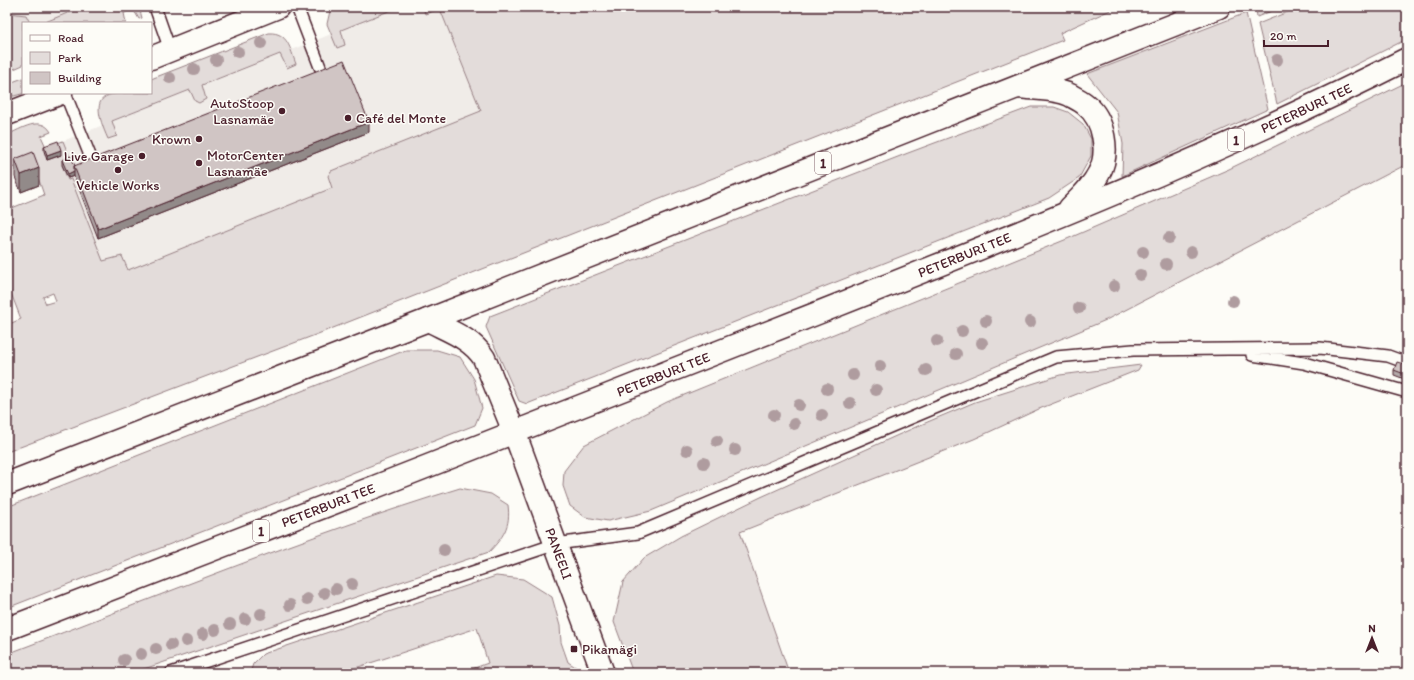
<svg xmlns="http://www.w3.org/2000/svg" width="1414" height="680" font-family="Itim,sans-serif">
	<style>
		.built { fill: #f0ece8 }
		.green { fill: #e3dcda; stroke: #967e82; fill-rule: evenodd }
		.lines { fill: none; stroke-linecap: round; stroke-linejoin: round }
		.service-casing { stroke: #4a1f2b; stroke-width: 14 }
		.minor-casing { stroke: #4a1f2b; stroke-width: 25 }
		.tertiary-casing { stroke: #4a1f2b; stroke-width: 25 }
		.trunk-casing { stroke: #4a1f2b; stroke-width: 25 }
		.service { stroke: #fdfcf7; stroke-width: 11 }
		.minor { stroke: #fdfcf7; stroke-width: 22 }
		.tertiary { stroke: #fdfcf7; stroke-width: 22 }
		.trunk { stroke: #fdfcf7; stroke-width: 22 }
		.tree { fill: #af9c9f }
		.wall { fill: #b3a9a9; stroke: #4a1f2b }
		.shaded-wall { fill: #928a89; stroke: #4a1f2b }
		.building { fill: #d0c5c4; stroke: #4a1f2b }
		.poi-dot { fill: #4a1f2b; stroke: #fdfcf7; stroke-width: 1.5 }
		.labels { text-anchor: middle; stroke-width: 3; stroke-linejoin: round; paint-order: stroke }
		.shield { fill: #fdfcf7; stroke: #806168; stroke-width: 1 }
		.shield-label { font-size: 13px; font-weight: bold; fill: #4a1f2b }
		.poi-label { font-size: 14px; fill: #4a1f2b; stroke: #fdfcf7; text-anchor: end }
		.street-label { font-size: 14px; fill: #4a1f2b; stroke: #fdfcf7 }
	</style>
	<rect width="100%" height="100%" fill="#fdfcf7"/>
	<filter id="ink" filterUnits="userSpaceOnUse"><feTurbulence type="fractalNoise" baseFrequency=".025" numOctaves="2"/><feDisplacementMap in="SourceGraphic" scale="8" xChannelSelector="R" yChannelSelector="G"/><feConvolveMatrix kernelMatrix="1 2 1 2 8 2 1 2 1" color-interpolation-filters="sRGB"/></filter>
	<g filter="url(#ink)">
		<path class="built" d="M7,7H139L98,23H23L7,59Z
			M399,7H439L493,139L98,289L50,170L71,161L63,141Z"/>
		<path class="green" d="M82,7H139L142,18L139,19L133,9L124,13L126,23H43Z
			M336,7H399L341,30L345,45L337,48L327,24L330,11Z
			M423,7H1117L1060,33L1063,40L323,332L7,452V325L21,319L7,283V210L44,195L32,160L9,169L10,173L7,174V135C21,129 41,115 51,132L41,136L46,147L63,141L71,161L62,165L68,180L71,179L103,261L122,256L128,270L332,188L328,176L331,171L481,111L440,9L425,14ZM53,293L56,301L46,304L43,297Z
			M1258,7H1281L1257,17L1256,8Z
			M1300,7H1407V39L1277,104L1258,24Z
			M7,13L26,15L30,23H23V65L7,72Z
			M1246,13L1268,109L1122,176L1123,144L1117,112L1087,74Z
			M269,33C288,32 290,49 296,64L287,68L280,54L202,85L206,99L199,103L195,101L190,90L112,121L117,136L108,139C85,88 109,93 151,93V79Z
			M23,78V93H25L14,96L7,95V84Z
			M1407,82V164L1106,320L651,511L608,521L585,517L570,506L563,486L564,471L584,445L667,402L1067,239L1229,169Z
			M1031,107H1054L1068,112L1083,124L1091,139V156L1079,178L1049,198L527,404L519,401L486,327L490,316L908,153Z
			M406,350H437L460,357L474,379L482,408L475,425L7,608V507Z
			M1141,365L1138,370L1039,409L974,439L740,532L789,673H633L614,622L623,582L644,558L681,536L761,497L918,426L975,402L1060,375Z
			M460,488L491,494L508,505C511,527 503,537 489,552L132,673H7V654C157,597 307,535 460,488Z
			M496,576L523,579L552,597L560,626L561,642L568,662L577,668L579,673H461L488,663L477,628L340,673H250L253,664L263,654Z"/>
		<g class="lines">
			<g class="service-casing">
				<path id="service" d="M155,7L170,50
					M297,7L320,67
					M65,93L91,158
					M1252,355L1304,363L1407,392
					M171,673L556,544L638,533L1056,357L1133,350L1320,348L1388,356L1407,363"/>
			</g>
			<g class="minor-casing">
				<path id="minor" d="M151,58L278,7
					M7,114L61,93"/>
			</g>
			<g class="tertiary-casing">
				<g id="tertiary">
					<path id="s1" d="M428,320C449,331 471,338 484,358L515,434L603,673"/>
				</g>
			</g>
			<g class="trunk-casing">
				<g id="trunk">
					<path d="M1018,87C1035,89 1055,88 1070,95C1075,98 1082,101 1086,105C1104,119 1110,153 1099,173C1092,187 1081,197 1070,208"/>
					<path d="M7,484L428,320L1219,7"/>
					<path id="s2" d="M7,629C272,527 536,425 800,320C1005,239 1210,159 1407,59"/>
				</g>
			</g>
			<use href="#service" class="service"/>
			<use href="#minor" class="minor"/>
			<use href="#tertiary" class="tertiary"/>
			<use href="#trunk" class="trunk"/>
		</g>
		<g class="tree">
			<circle cx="261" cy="43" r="6"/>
			<circle cx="238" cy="52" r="6"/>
			<circle cx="216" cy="60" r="6"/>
			<circle cx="1277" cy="60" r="6"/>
			<circle cx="194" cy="69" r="6"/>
			<circle cx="170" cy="78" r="6"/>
			<circle cx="1169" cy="238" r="6"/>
			<circle cx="1143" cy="252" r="6"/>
			<circle cx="1191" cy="252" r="6"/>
			<circle cx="1166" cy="264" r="6"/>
			<circle cx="1140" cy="275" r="6"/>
			<circle cx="1114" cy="286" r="6"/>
			<circle cx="1233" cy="301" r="6"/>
			<circle cx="1079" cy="308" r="6"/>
			<circle cx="986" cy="321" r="6"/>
			<circle cx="1030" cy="322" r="6"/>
			<circle cx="962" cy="331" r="6"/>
			<circle cx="937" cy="341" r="6"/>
			<circle cx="982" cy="343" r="6"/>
			<circle cx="956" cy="354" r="6"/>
			<circle cx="880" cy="366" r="6"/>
			<circle cx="926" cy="370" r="6"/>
			<circle cx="853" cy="375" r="6"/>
			<circle cx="827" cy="389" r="6"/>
			<circle cx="876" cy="390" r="6"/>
			<circle cx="850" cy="403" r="6"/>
			<circle cx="799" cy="405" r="6"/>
			<circle cx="774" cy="415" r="6"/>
			<circle cx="822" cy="415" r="6"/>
			<circle cx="794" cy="424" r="6"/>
			<circle cx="717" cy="441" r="6"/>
			<circle cx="687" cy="450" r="6"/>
			<circle cx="735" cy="450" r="6"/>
			<circle cx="704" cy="463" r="6"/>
			<circle cx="444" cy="550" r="6"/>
			<circle cx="352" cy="584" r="6"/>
			<circle cx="336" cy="589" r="6"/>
			<circle cx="324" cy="593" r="6"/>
			<circle cx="307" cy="599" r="6"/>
			<circle cx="290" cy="605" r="6"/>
			<circle cx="261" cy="614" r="6"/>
			<circle cx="245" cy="619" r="6"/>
			<circle cx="230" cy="624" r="6"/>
			<circle cx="215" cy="630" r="6"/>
			<circle cx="203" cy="634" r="6"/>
			<circle cx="186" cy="641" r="6"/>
			<circle cx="171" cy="645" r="6"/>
			<circle cx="156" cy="649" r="6"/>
			<circle cx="141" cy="654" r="6"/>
			<circle cx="124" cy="660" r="6"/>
		</g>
		<path class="wall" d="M369,132L98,238L74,176L68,178L62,165V160L75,166Z
			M44,146L61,155L47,160L44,151Z
			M15,159L39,185L21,192L15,177Z
			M1407,365V380L1394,375V370Z"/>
		<path class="shaded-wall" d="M369,122V132L98,238V229Z
			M61,150V155L47,160V155Z
			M39,168V185L21,192V175Z
			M74,171V176L68,178V174Z"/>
		<path class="building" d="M344,60L369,122L98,229L74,166Z
			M58,141L61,150L47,155L44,146Z
			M33,152L39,168L21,175L15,159Z
			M71,156L75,166H74V171L68,174L62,160Z
			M1397,362L1407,365V375L1394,370Z"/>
	</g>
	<g class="poi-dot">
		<circle cx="282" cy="111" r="4"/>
		<circle cx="348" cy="118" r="4"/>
		<circle cx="199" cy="139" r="4"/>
		<circle cx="142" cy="156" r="4"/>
		<circle cx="199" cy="163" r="4"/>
		<circle cx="118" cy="170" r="4"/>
		<rect x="570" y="645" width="8" height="8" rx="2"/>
	</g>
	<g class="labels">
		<g class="shield">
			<rect x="1228" y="129" width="16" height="22" rx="3"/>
			<rect x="815" y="152" width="16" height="22" rx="3"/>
			<rect x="253" y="520" width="16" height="22" rx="3"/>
		</g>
		<g class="shield-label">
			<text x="1236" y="145">1</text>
			<text x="823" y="168">1</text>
			<text x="261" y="536">1</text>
		</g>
		<g class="poi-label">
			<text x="274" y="108">AutoStoop<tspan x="274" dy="16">Lasnamäe</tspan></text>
			<text x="356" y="123" text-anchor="start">Café del Monte</text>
			<text x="191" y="144">Krown</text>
			<text x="207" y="160" text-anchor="start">MotorCenter<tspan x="207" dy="16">Lasnamäe</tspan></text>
			<text x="134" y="161">Live Garage</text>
			<text x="118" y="190" text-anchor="middle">Vehicle Works</text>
			<text x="582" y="654" text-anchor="start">Pikamägi</text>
		</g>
		<g class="street-label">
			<text dy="5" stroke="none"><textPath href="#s2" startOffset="1400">PETERBURI TEE</textPath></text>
			<text dy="5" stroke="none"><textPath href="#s2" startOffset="1028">PETERBURI TEE</textPath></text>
			<text dy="5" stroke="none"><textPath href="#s2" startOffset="704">PETERBURI TEE</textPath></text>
			<text dy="5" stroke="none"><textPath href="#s2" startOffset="344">PETERBURI TEE</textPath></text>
			<text dy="5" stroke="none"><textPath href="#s1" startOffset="278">PANEELI</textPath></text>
		</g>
	</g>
	<rect width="1414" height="680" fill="none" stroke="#fdfcf7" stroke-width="24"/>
	<rect x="12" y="12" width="1390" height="656" fill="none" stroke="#4a1f2b" stroke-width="1.5" filter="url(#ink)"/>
	<rect x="22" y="22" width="130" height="72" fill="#fdfcf7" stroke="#b5a4a5"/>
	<rect x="30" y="35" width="20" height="6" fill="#fdfcf7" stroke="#b5a4a5"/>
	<text x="58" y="42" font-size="12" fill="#4a1f2b">Road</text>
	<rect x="30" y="52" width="20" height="12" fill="#e3dcda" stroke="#b5a4a5"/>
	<text x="58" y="62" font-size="12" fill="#4a1f2b">Park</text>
	<rect x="30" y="72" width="20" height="12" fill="#d0c5c4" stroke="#b5a4a5"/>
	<text x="58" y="82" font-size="12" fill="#4a1f2b">Building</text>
	<g transform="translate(1372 638)" stroke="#fdfcf7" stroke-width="3" paint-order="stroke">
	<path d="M0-3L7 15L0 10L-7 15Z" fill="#4a1f2b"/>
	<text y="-6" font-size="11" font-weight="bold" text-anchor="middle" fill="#4a1f2b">N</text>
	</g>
	<path d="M1264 40v6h64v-6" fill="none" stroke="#4a1f2b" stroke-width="2"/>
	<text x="1270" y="40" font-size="12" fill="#4a1f2b" stroke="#fdfcf7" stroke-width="3" paint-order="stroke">20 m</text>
</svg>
